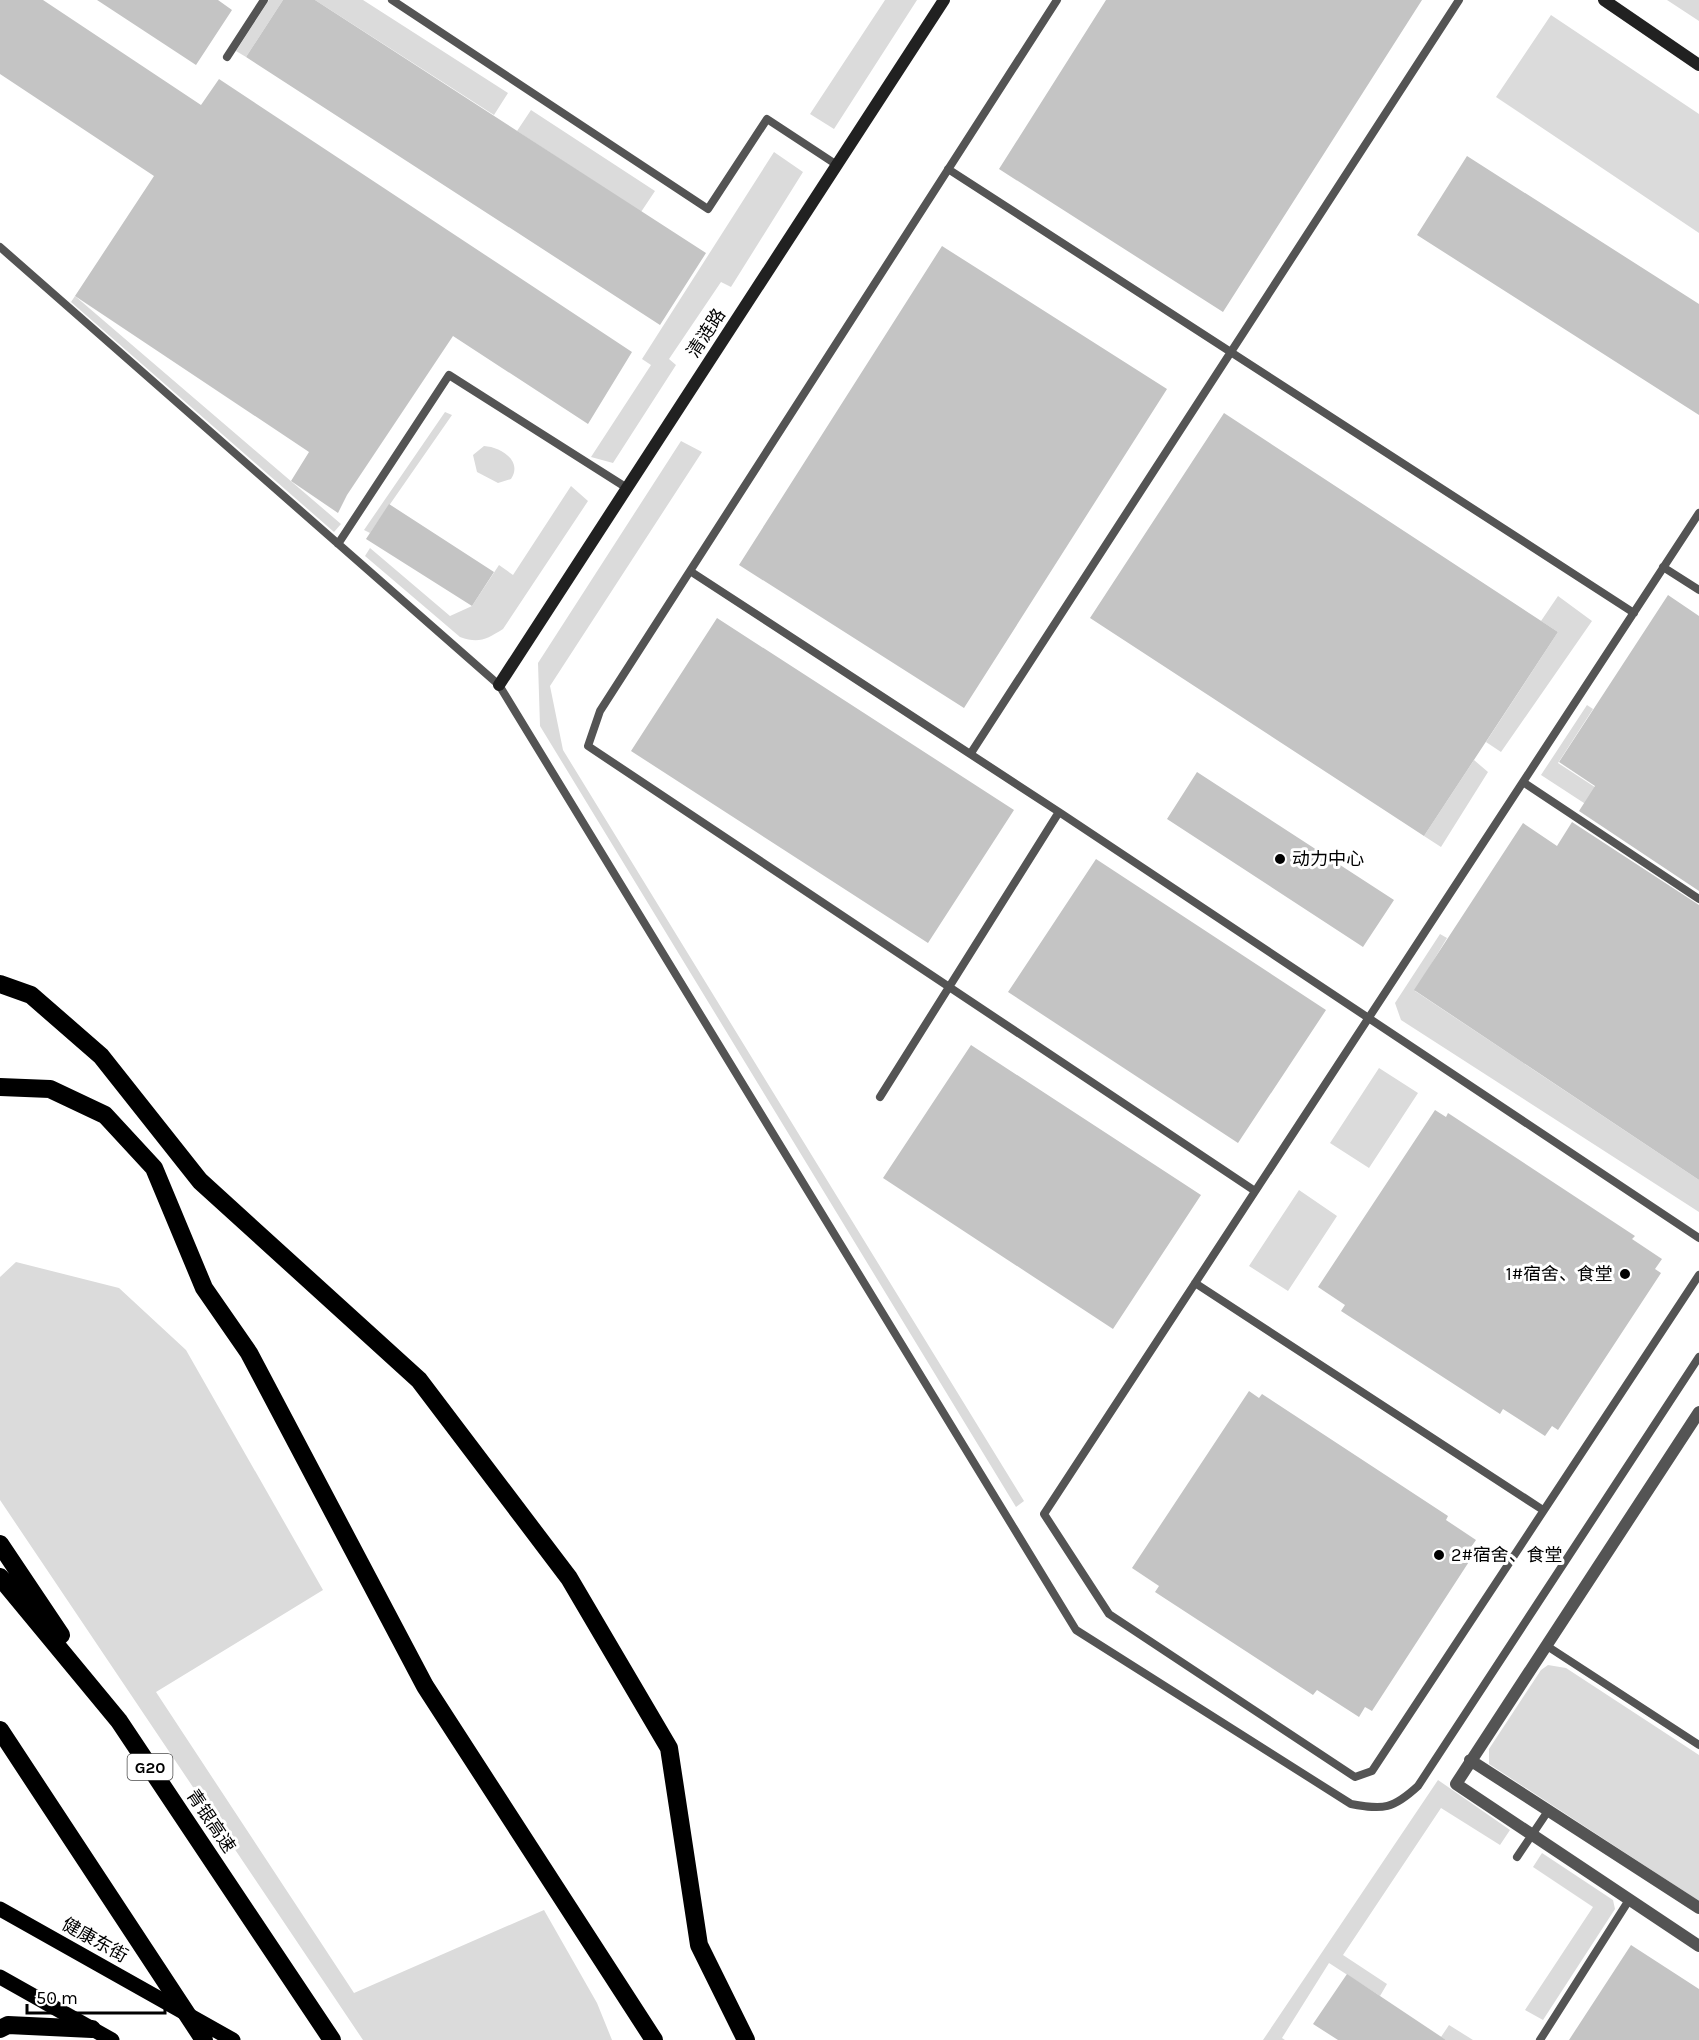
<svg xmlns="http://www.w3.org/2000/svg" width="1699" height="2040" viewBox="0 0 1699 2040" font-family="Karla,'Noto Sans SC',sans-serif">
<rect width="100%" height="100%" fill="#fff"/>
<!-- green -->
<path fill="#dbdbdb" d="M269,0H283L246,57L236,51Z
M315,0H363L508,93L494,115Z
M885,0H917L834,129L810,114Z
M1667,0H1699V21Z
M1551,15L1699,114V233L1496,97Z
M531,110L655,191L641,212L517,131Z
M774,152L803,172L731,287L721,282L669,359L676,365L613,463L591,457L651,365L642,359Z
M75,296L341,524L334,532L71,302Z
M445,412L452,415L370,533L364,530Z
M681,441L702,452L550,686L563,750L1024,1501L1016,1507L540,726L538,663Z
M484,446C501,447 523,461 511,479L498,483L477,472L473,455Z
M571,486L588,501L503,629C487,639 479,644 460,637L365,556L370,548L450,616L472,606L499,565L513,575Z
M1558,596L1592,621L1501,752L1486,742L1558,632L1541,621Z
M1587,705L1593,709L1558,763L1699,855V878L1541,775Z
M1474,760L1488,772L1441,847L1424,836Z
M1440,934L1447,938L1415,991L1699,1180V1212L1401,1020L1395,1003Z
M1379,1068L1418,1093L1369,1168L1330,1143Z
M1299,1190L1337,1216L1288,1291L1249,1266Z
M16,1262L119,1288L186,1350L323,1590L156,1692L354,1993L544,1910L597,2003L612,2040H363L0,1500V1277Z
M1548,1665L1566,1668L1699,1755V1901L1489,1764V1749L1541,1670Z
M1438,1780L1510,1830L1500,1845L1441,1808L1343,1955L1387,1984L1380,1996L1329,1963L1282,2038L1285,2040H1263Z
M1542,1853L1613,1900L1615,1909L1543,2020L1525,2010L1593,1907L1533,1867Z
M1449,2025L1473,2040H1446L1441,2037Z"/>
<!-- building -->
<path fill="#c4c4c4" d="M0,0H43L201,105L219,79L632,352L588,424L453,336L347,495L338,513L291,481L309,452L75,296L154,176L0,74Z
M97,0H218L232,10L196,65Z
M283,0H315L706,253L660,325L246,57Z
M1106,0H1422L1223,312L999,169Z
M1467,156L1699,304V415L1417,235Z
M942,246L1167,389L964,708L739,565Z
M1224,413L1558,632L1424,836L1090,618Z
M389,504L494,572L472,606L366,539Z
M1668,595L1699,616V891L1579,811L1595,786L1559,762Z
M717,618L1014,810L928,943L631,751Z
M1197,772L1394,900L1363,947L1167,819Z
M1572,822L1699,905V1180L1414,990L1523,823L1557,846Z
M1096,859L1326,1010L1238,1143L1008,992Z
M971,1045L1201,1195L1113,1329L883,1178Z
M1435,1110L1446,1117L1448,1113L1635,1236L1632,1239L1662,1259L1655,1269L1661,1273L1558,1430L1552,1426L1545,1436L1503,1409L1500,1414L1341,1311L1345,1305L1318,1287Z
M1249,1391L1259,1398L1262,1394L1448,1516L1446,1520L1476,1540L1469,1550L1474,1554L1372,1711L1365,1707L1359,1717L1317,1690L1313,1695L1155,1592L1159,1586L1132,1568Z
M1631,1945L1699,1989V2040H1569Z
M1347,1974L1446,2040H1338L1313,2024Z"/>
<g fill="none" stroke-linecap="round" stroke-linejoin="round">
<!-- lane -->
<path stroke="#545454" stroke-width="8" d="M392,0L708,209L767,119L837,165
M1057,0L600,711L588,746L1255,1191
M227,57L264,0
M948,169L1634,613
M0,247L499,685L1076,1630L1351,1804C1384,1810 1393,1809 1418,1786L1699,1357
M1699,513L1044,1514L1109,1614L1355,1777L1372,1771L1699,1275
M338,544L449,375L627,488
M1663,567L1699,590
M690,571L1059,812L880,1097
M971,753L1459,0
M1523,782L1699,899
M1059,812L1699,1238
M1195,1283L1543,1510
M1547,1646L1699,1745
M1517,1857L1548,1811
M1540,2040L1629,1900"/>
<!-- street -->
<path stroke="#545454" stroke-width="12" d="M1699,1412L1456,1784L1699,1946
M1470,1760L1699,1908"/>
<!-- secondary -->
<path stroke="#212121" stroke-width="12" d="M1604,0L1699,65
M499,685L944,0"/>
<!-- primary -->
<path stroke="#000" stroke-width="15" d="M0,1909L233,2040
M0,1977L112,2040"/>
<!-- highway -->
<path stroke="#000" stroke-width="18" d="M0,984L31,995L101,1056L200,1181L419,1380L569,1578L669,1748L699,1945L746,2040
M0,1087L50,1089L105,1115L154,1168L204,1288L249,1353L425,1686L654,2040
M0,1544L61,1635
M0,1577L119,1721L332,2040
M0,1730L204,2040
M0,2029L8,2025L92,2029"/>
</g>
<!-- markers -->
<g fill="#000" stroke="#fff" stroke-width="2">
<circle cx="1280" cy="859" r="6"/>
<circle cx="1625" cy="1274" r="6"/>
<circle cx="1439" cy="1555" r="6"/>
</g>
<g text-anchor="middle" stroke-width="6" stroke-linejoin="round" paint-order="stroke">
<!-- shield labels -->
<rect fill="#fff" stroke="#4c4c4c" stroke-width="1.5" x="127.5" y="1754" width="45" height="26" rx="4.5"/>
<g font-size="16" font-weight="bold" fill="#000">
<text x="150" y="1773">G20</text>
</g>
<!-- street labels -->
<g font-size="18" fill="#000" stroke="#fff">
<text transform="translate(706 333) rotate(-57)" y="6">清涟路</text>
<text transform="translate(211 1821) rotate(56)" y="6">青银高速</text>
<text transform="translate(95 1940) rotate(29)" y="6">健康东街</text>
</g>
<!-- poi labels -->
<g font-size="18" fill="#000" stroke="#fff" text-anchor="start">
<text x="1292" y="865">动力中心</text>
<text x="1613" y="1280" text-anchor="end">1#宿舍、食堂</text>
<text x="1451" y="1561">2#宿舍、食堂</text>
</g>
</g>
<!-- scale -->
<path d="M27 2004v9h138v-9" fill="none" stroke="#000000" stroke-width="3"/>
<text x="36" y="2004" font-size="18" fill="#000000" stroke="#ffffff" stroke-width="4.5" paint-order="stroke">50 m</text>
</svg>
